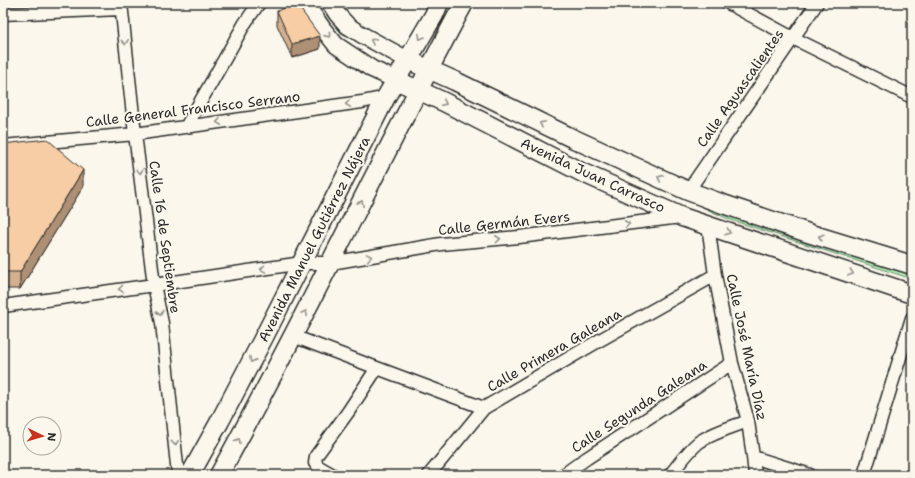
<svg xmlns="http://www.w3.org/2000/svg" width="915" height="478" viewBox="0 0 915 478" font-family="'Shantell Sans',sans-serif">
<defs>
<pattern id="park-dots" width="8" height="8" patternUnits="userSpaceOnUse"><rect width="8" height="8" fill="#b0efb6"/><path d="M2 2h.1M6 6h.1" fill="none" stroke="#98cd9d" stroke-width="1.8" stroke-linecap="round"/></pattern>
</defs>
<rect width="100%" height="100%" fill="#fbf7ec"/>
<filter id="ink" filterUnits="userSpaceOnUse"><feTurbulence type="fractalNoise" baseFrequency=".025" numOctaves="2"/><feDisplacementMap in="SourceGraphic" scale="8" xChannelSelector="R" yChannelSelector="G"/><feConvolveMatrix kernelMatrix="1 2 1 2 8 2 1 2 1" color-interpolation-filters="sRGB"/></filter>
<g filter="url(#ink)">
<!-- park -->
<path fill="url(#park-dots)" stroke="#6e8d70" d="M319,3H326L390,57L387,58L341,33L328,17Z
M448,3H453L438,30L435,27Z
M563,135L912,268V279L728,219L560,141Z"/>
<g fill="none" stroke-linecap="round" stroke-linejoin="round">
<!-- street casing -->
<g stroke="#2b2b2b" stroke-width="15">
<path id="street" d="M121,3L135,134L154,285L162,323L178,475
M728,3L793,38L912,97
M3,14L121,9
M186,127L245,23L259,3
M3,146L135,134L362,102L386,97
M688,191L817,3
M708,225L715,275L732,363L748,421L753,457L755,475
M3,306L154,285L302,263H331L441,244L519,237L681,217
M293,336L377,368L484,408
M753,457L810,475
M333,475L319,467L315,463L316,456L348,412L377,368
M429,475L484,408L600,340L715,275
M563,475L587,458L732,363
M670,475C679,464 688,451 699,442C714,432 732,427 748,421
M864,475L912,318"/>
</g>
<!-- secondary casing -->
<g stroke="#2b2b2b" stroke-width="19">
<path id="secondary" d="M305,3L323,29L336,45L372,69L396,80
M330,3L337,14L348,26L364,36L408,60"/>
</g>
<!-- primary casing -->
<g stroke="#2b2b2b" stroke-width="21">
<path id="primary" d="M408,60L455,81L574,139L688,191L723,204L811,234L912,265
M396,80L444,102L581,172L682,217L912,294
M190,475L220,421L264,337L386,97L434,15L439,3
M219,475C305,320 380,159 464,3"/>
</g>
<!-- street -->
<use href="#street" stroke="#fbf7ec" stroke-width="12"/>
<!-- secondary -->
<use href="#secondary" stroke="#fbf7ec" stroke-width="16"/>
<!-- primary -->
<use href="#primary" stroke="#fbf7ec" stroke-width="18"/>
</g>
<!-- wall -->
<path fill="#d4b08f" stroke="#2b2b2b" d="M277,11L320,49L292,58L277,25Z
M3,144L83,187L20,289H3Z"/>
<!-- shaded-wall -->
<path fill="#ad9074" stroke="#2b2b2b" d="M320,36V49L292,58V44Z
M83,170V187L20,289V272Z"/>
<!-- building -->
<path fill="#f7cda6" stroke="#2b2b2b" d="M296,3L320,36L292,44L277,11Z
M47,139L83,170L20,272H3V144Z"/>
<!-- one-way arrows -->
<defs><path id="oneway-chevron" d="M-2-3.5L2.5 0L-2 3.5" fill="none" stroke-width="1.6" stroke-linecap="round" stroke-linejoin="round"/></defs>
<g stroke="#93918c">
<use href="#oneway-chevron" transform="translate(328 35) rotate(51)"/>
<use href="#oneway-chevron" transform="translate(421 37) rotate(120)"/>
<use href="#oneway-chevron" transform="translate(373 41) rotate(-152)"/>
<use href="#oneway-chevron" transform="translate(125 42) rotate(84)"/>
<use href="#oneway-chevron" transform="translate(444 103) rotate(26)"/>
<use href="#oneway-chevron" transform="translate(348 104) rotate(172)"/>
<use href="#oneway-chevron" transform="translate(219 122) rotate(172)"/>
<use href="#oneway-chevron" transform="translate(542 124) rotate(-154)"/>
<use href="#oneway-chevron" transform="translate(140 171) rotate(83)"/>
<use href="#oneway-chevron" transform="translate(660 178) rotate(-156)"/>
<use href="#oneway-chevron" transform="translate(361 203) rotate(-63)"/>
<use href="#oneway-chevron" transform="translate(627 224) rotate(-7)"/>
<use href="#oneway-chevron" transform="translate(728 232) rotate(19)"/>
<use href="#oneway-chevron" transform="translate(821 237) rotate(-163)"/>
<use href="#oneway-chevron" transform="translate(498 239) rotate(-6)"/>
<use href="#oneway-chevron" transform="translate(369 257) rotate(-10)"/>
<use href="#oneway-chevron" transform="translate(263 269) rotate(171)"/>
<use href="#oneway-chevron" transform="translate(851 273) rotate(19)"/>
<use href="#oneway-chevron" transform="translate(121 289) rotate(172)"/>
<use href="#oneway-chevron" transform="translate(160 313) rotate(78)"/>
<use href="#oneway-chevron" transform="translate(305 313) rotate(-63)"/>
<use href="#oneway-chevron" transform="translate(252 360) rotate(117)"/>
<use href="#oneway-chevron" transform="translate(238 441) rotate(-61)"/>
<use href="#oneway-chevron" transform="translate(175 443) rotate(84)"/>
</g>
</g>
<g text-anchor="middle" stroke-width="4" stroke-linejoin="round" paint-order="stroke">
<!-- street labels -->
<g font-size="14" fill="#2b2b2b" stroke="#fbf7ec">
<text transform="translate(740 88) rotate(-55)" y="5">Calle Aguascalientes</text>
<text transform="translate(193 109) rotate(-7)" y="5">Calle General Francisco Serrano</text>
<text transform="translate(593 175) rotate(25)" y="5">Avenida Juan Carrasco</text>
<text transform="translate(504 223) rotate(-6)" y="5">Calle Germán Evers</text>
<text transform="translate(165 237) rotate(82)" y="5">Calle 16 de Septiembre</text>
<text transform="translate(314 239) rotate(-63)" y="5">Avenida Manuel Gutiérrez Nájera</text>
<text transform="translate(747 347) rotate(78)" y="5">Calle José María Díaz</text>
<text transform="translate(554 350) rotate(-30)" y="5">Calle Primera Galeana</text>
<text transform="translate(639 406) rotate(-33)" y="5">Calle Segunda Galeana</text>
</g>
</g>
<!-- margin -->
<rect width="915" height="478" fill="none" stroke="#fbf7ec" stroke-width="16"/>
<rect x="8" y="8" width="899" height="462" fill="none" stroke="#2b2b2b" stroke-width="1.5" filter="url(#ink)"/>
<!-- north arrow -->
<g transform="translate(42 436) rotate(95)"><circle r="19" fill="#fbf7ec" stroke="#a8a59f"/>
<path d="M0-3L7 15L0 10L-7 15Z" fill="#c8321e"/>
<text y="-6" font-size="11" font-weight="bold" text-anchor="middle" fill="#2b2b2b">N</text>
</g>
</svg>
